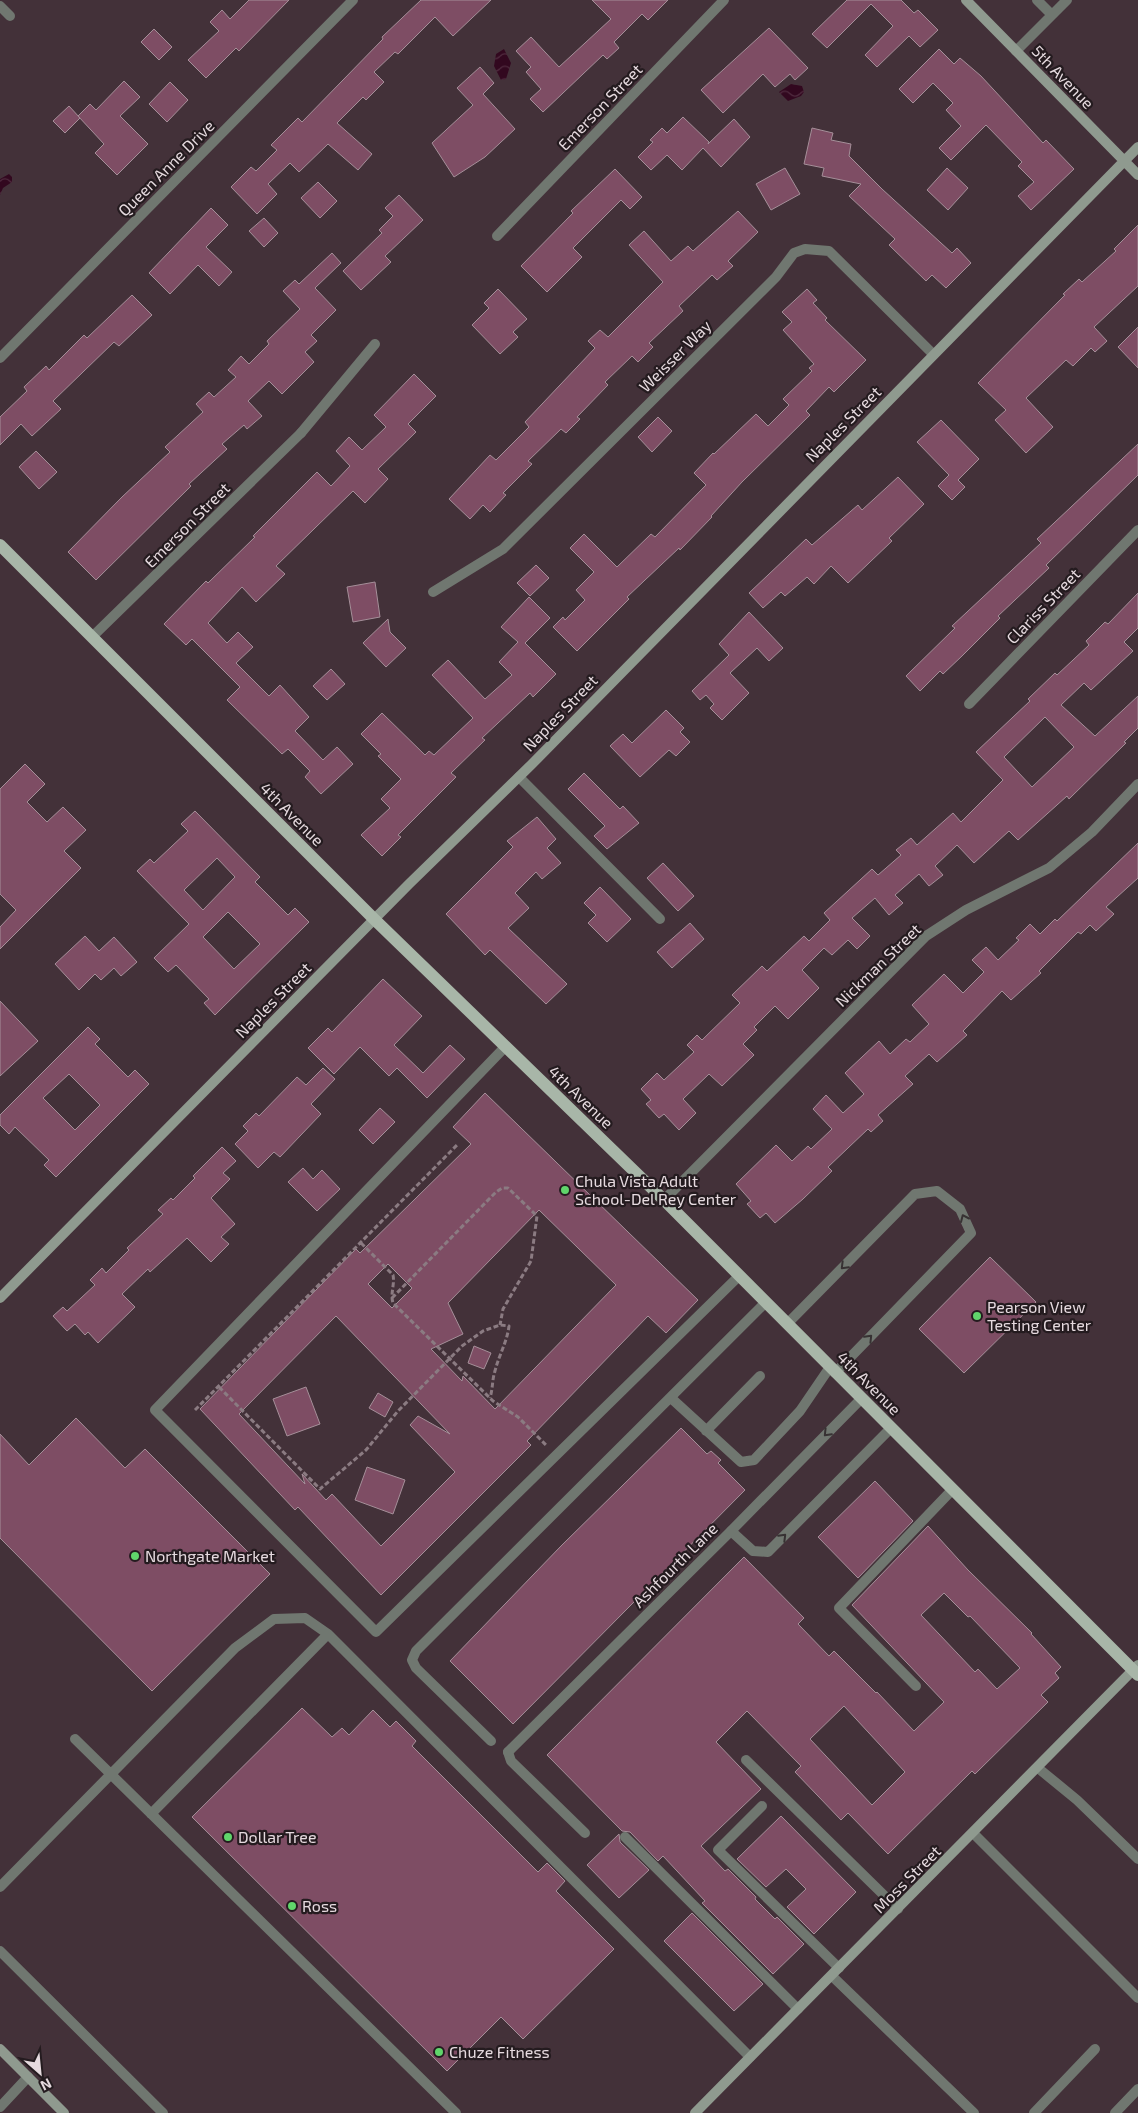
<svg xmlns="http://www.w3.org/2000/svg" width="1138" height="2113" viewBox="0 0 1138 2113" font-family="'Exo 2',sans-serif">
<defs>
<pattern id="water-waves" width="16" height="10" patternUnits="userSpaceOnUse" patternTransform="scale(1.25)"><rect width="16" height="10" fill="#32081f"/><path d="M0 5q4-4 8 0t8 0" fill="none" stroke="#502b3f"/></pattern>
</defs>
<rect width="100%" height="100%" fill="#433139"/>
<!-- water -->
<path fill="url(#water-waves)" d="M504,49L511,63L506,79L501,80L494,66L496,54Z
M791,84L802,86L804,92L801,96L788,101L779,92Z
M9,174L12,177V182L3,188L0,195V179Z"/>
<!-- building -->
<path fill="#7e4d64" stroke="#a58f99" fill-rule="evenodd" d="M249,0H289L239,51L236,48L206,78L188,60L219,31L210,22L222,10L230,19Z
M421,0H491L453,36L435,17L398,54L395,52L374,72L384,82L366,100L363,97L337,123L372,154L358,170L328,144L299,172L290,163L268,184L277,194L257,214L231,187L251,167L256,171L277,150L271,145L298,118L302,122L383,39L382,37Z
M592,0H668L648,20L642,14L614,42L619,48L607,59L603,55L543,112L530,99L541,89L526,72L531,67L516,51L531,37L559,67L611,19Z
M847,0H901L914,13L918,10L938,30L920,47L909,36L877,67L865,55L893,26L871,4L827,48L812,34Z
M769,28L808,68L795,80L790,74L775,87L763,74L723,113L701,90Z
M154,29L172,47L159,60L141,42Z
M939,49L954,64L960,58L981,76L1043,143L1046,140L1074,169L1031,210L1018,196L1034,182L1018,166L1022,162L986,125L951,160L939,148L961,126L946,110L953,103L933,83L913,103L899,89Z
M480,67L494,83L483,94L515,129L485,157L454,177L432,143L473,105L457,88Z
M124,81L140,97L120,116L148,144L117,175L95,153L104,144L78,116L90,104L96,110Z
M170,82L188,100L167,122L149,104Z
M69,106L80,118L65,133L53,121Z
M683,117L709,142L708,144L734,119L750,137L721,167L703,148L682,170L667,155L651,170L638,157L653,142L650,140L662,128L667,133Z
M812,128L833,133L831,140L851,144L849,156L882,189L952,253L957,248L971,263L946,288L932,275L926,281L889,245L895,239L849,196L861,184L822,176L824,168L804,164Z
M785,168L800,194L771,210L756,184Z
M947,168L968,188L948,210L927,190Z
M615,169L642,197L630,209L621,200L573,248L582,257L547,292L521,266L573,213L571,211Z
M318,182L337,201L320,218L301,198Z
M399,195L423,220L385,256L391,262L361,290L343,271L382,233L379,230L393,216L385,208Z
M211,208L228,225L206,247L232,272L219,286L198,265L170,294L149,273Z
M738,211L758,232L728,261L733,266L717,280L712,275L679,306L683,311L649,343L653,347L638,362L632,356L605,382L608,385L577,417L580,419L566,433L561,429L528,461L532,464L503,493L506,495L490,512L483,505L470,519L449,499L490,455L496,460L529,427L525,422L595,348L588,341L600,330L608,337L663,282L629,245L644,231L671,261L688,246L693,251Z
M264,218L278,233L264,247L249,231Z
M1138,225V286L1094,327L1107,341L1095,352L1091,348L1073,366L1066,360L1026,398L1053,427L1026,453L995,420L1006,410L978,383L1065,295L1063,294L1079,279L1082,282L1116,251L1114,249Z
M332,253L341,263L315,288L336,310L311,335L317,341L305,352L314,362L282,394L269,381L248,401L262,416L247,429L244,425L222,444L227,449L189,484L191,486L96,580L68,552L122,497L170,452L165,447L203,412L196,404L209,392L214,397L236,377L228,370L241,356L249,364L269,344L267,341L300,309L283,291L295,280L299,284Z
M498,289L527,319L513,332L518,337L500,354L472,325L489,308L484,303Z
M807,289L817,300L813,303L827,318L825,320L866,360L834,392L829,387L806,411L810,415L742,482L711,516L712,517L680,550L679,548L627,597L629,599L577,651L553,627L563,617L565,620L585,600L576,590L594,572L570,548L584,534L617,567L651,534L655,537L706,485L694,473L713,453L714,454L756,414L768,426L789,405L783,399L812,371L809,368L814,364L783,330L792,322L782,312Z
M132,295L152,315L119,346L114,342L53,401L61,409L32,436L21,424L0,445V417L27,391L24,387L46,366L49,370L84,335L87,338Z
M1138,327V368L1118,347Z
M414,374L436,396L408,424L416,432L378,469L388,479L365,503L353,491L276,566L285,574L256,602L242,587L208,623L227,643L238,632L253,647L236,663L269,696L280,685L309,717L295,731L323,760L337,747L353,764L321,794L305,777L310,771L288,749L282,754L227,700L240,687L192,639L186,645L164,624L206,581L208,583L255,537L253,536L317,472L331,486L350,466L336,451L349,437L362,450L386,427L374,415Z
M658,417L672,431L652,452L638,437Z
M941,420L979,459L958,480L965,487L952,500L938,486L949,475L917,442Z
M1138,444V475L1046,565L1049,568L998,616L1000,618L962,656L943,674L940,671L920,691L906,676L955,628L952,626L1041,543L1037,539Z
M36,451L57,472L39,489L19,467Z
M898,477L924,504L889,538L892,541L848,583L831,566L814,584L807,577L785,596L781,592L763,608L749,593L806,539L812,545L858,505L862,510Z
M536,565L549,578L530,596L517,583Z
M375,582L380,617L353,622L347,587Z
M1138,593V628L1124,642L1133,651L1091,690L1084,683L1061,705L1095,736L1138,696V728L1124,742L1126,743L1069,799L1067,796L1018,840L1009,831L974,863L957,845L935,866L943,875L929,886L919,874L895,895L903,903L889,915L875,898L852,918L870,936L857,949L848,940L832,955L824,948L802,970L819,988L788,1019L775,1006L754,1027L757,1030L743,1044L754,1055L722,1086L709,1074L683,1099L696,1113L679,1130L664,1114L659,1118L646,1104L651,1100L641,1089L657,1073L664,1080L694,1052L687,1045L697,1035L702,1040L740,1003L732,995L762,966L767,971L804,936L809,941L830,920L824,913L872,869L878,875L901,855L896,850L911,838L917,845L953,813L961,822L1003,780L976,752L1030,701L1028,699L1055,673L1057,675L1089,645L1086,641L1105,622L1108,624ZM1045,717L1074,747L1032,787L1004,757Z
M529,597L550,618L525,643L556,674L533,697L530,693L482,738L485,740L451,773L456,777L398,835L401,837L382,856L361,835L390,808L381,799L401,779L378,756L381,754L361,734L382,713L425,755L429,751L434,755L473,718L432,675L448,660L485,699L512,675L499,662L518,642L501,627Z
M749,612L783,648L769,661L757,648L730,673L749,693L722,720L710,708L714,704L706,695L700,700L692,691L729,655L719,644Z
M388,619L390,632L406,648L386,667L363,643Z
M331,669L345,684L327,700L313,686Z
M666,710L684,728L680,732L690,742L676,756L669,750L640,777L610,746L623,734L632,743Z
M25,764L45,784L27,802L47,822L63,807L86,830L64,851L81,868L0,949V927L16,910L0,894V789Z
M584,773L620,809L623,806L639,823L607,849L594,836L605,826L568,789Z
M195,811L260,877L255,882L288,915L295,908L309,922L215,1015L204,1003L209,999L176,965L168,972L154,958L189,924L137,871L150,859L154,863L188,831L181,824ZM217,858L235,877L203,910L184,890ZM228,912L260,944L234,969L203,937Z
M537,817L556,839L547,848L561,863L542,879L536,872L515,893L529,908L508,928L567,984L546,1004L490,950L485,955L446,914L513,847L507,841Z
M1138,843V878L1106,907L1114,914L1096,931L1090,925L1081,934L1078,932L1039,971L1041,973L1011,1000L1002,991L963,1031L967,1035L937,1062L929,1054L905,1076L913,1084L878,1115L883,1121L871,1132L868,1129L828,1167L832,1171L803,1199L775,1223L766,1213L760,1218L747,1204L751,1201L736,1184L776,1145L792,1161L808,1146L811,1149L832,1129L813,1109L826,1095L843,1113L864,1094L845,1073L879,1041L890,1054L906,1039L910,1042L929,1024L912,1005L944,974L963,993L984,972L972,960L986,947L998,960L1019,940L1016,938L1030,924L1040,934L1055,919L1057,921Z
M663,863L694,896L678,911L647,878Z
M600,887L631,919L607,942L588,923L596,915L584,903Z
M690,923L704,939L672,968L657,952Z
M85,936L99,951L114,937L137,962L121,976L114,968L101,980L95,974L79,990L55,964Z
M383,979L422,1016L394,1045L423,1073L450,1045L465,1059L427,1098L397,1068L389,1076L360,1047L334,1074L308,1048L328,1028L332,1032Z
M0,1001L38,1041L0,1076Z
M88,1027L100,1039L95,1044L128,1077L135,1070L149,1084L56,1177L44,1165L49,1160L15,1127L9,1134L0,1125V1115ZM69,1074L100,1105L75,1130L43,1098Z
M323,1068L335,1079L311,1104L321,1114L280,1157L274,1152L258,1168L235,1144L248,1131L243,1126L256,1113L259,1116L297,1077L306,1085Z
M485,1093L698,1300L666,1333L648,1316L527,1441L531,1445L381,1595L298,1507L295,1510L200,1409L356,1249L360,1253L471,1144L453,1127ZM539,1210L616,1285L495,1409L463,1376L462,1381L431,1349L463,1334L448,1303ZM388,1264L412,1288L392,1308L368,1284ZM336,1316L450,1434L418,1416L410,1425L455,1472L381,1546L332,1494L326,1500L302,1474L305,1484L239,1414Z
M380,1108L395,1122L373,1144L359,1130Z
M222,1147L236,1161L223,1173L230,1179L211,1198L235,1224L221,1237L229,1244L211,1262L187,1238L150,1272L148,1269L122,1294L135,1307L98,1343L88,1332L85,1335L75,1324L67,1331L53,1316L63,1307L67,1311L95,1285L90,1280L102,1268L106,1273L129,1250L127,1248L163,1214L158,1210L171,1198L173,1200L195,1178L193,1176Z
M303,1168L313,1179L322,1170L340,1189L317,1211L288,1182Z
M990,1257L1036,1302L964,1373L919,1329Z
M474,1346L491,1353L484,1369L468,1363Z
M306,1387L320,1424L287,1436L273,1399Z
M378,1393L393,1402L385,1417L369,1408Z
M76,1418L125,1468L145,1449L270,1574L152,1691L0,1538V1434L29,1465Z
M681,1428L707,1454L711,1451L721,1460L718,1463L745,1490L513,1724L450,1661L562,1545Z
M367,1467L405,1480L393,1514L355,1500Z
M875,1481L913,1521L858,1578L818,1537Z
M928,1526L968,1570L1032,1633L1031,1634L1061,1667L1055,1673L1059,1678L1041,1695L1048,1702L975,1774L972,1771L888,1854L848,1813L841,1820L795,1772L801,1766L747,1711L716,1742L761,1789L701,1846L725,1871L728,1869L756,1897L755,1899L775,1919L777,1917L804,1944L773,1974L702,1903L705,1901L663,1856L658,1861L630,1832L622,1831L547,1755L744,1557L804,1618L798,1624L829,1656L834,1651L876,1693L877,1692L914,1731L944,1702L852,1605ZM944,1593L968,1617L970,1616L1020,1668L997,1689L978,1669L975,1672L921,1615ZM844,1706L905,1772L872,1805L810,1739Z
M302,1708L332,1737L342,1728L349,1735L373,1710L390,1727L396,1721L416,1741L412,1746L538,1872L547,1863L565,1881L556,1891L614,1949L523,2039L501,2017L447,2071L192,1817Z
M781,1816L856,1892L814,1934L787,1907L806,1889L786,1869L766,1887L737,1859Z
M619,1834L620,1842L649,1870L619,1898L587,1865Z
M692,1913L763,1984L734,2011L664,1941Z"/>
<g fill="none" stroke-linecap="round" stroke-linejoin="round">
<!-- path -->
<path stroke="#8b7b82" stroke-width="3" stroke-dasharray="5 2.5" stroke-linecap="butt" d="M361,1243L393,1275C395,1284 390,1294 393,1303L493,1401L518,1417L547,1446
M392,1298L496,1192L502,1188H508L537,1216L531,1261L503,1309L500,1325
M219,1387L320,1489L366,1450L398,1411L462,1346L483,1331L500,1325L509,1326C507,1342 499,1355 495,1371C492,1380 493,1388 490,1398
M195,1410L457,1145"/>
<!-- lane -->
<path stroke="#707770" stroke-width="10" d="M1037,0L1052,15L1067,0
M0,6L10,16
M1016,51L1052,15
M301,433L375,344
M519,777L660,919
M505,1047L155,1410L376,1632L739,1276
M787,1324L915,1194L937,1191L960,1209L971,1233L835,1373
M671,1398L741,1462L754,1460L800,1411L830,1367
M706,1431L760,1376
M731,1531L753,1551L768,1552L891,1428
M916,1686L839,1608L953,1489
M75,1739L456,2113
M491,1741L416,1668L412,1660L416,1651L766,1302
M508,1752L511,1761L585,1833
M746,1760L898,1909
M1038,1768L1077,1800L1138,1859
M762,1806L718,1850L839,1968
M151,1814L328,1634L750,2057
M974,1834L1138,1998
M625,1837L798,2009
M0,1887L235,1648L274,1619L305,1618L328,1634
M0,1951L163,2113
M832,1976L974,2113
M0,2107L28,2077
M1034,2113L1095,2049
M1115,2113L1138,2089"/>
<!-- street -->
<path stroke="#707770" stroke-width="10" d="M497,236L724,0
M0,358L353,0
M433,592L503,549L776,277L794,253L805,249L829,251L933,354
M92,637L301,433
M969,704L1138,530
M664,1200L926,936L966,910L1049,868L1092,832L1138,784
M508,1752L731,1531L862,1398"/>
<!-- secondary -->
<path stroke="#8f9a8f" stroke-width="10" d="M966,0L1138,175
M0,1298L409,884L531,765L1138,147
M0,2049L64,2113
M695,2113L1138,1665"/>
<!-- primary -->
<path stroke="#a8b6a8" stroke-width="12" d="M0,545L374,919L664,1200L1138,1675"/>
</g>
<!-- one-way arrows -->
<defs><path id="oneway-chevron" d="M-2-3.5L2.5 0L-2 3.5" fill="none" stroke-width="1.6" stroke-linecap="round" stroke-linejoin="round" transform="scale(1.25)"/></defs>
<g stroke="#373233">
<use href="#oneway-chevron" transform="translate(964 1218) rotate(-114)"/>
<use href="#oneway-chevron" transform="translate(844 1266) rotate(135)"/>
<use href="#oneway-chevron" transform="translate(869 1338) rotate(-46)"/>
<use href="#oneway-chevron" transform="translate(827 1433) rotate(134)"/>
<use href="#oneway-chevron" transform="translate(783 1537) rotate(-45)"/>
</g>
<!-- markers -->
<g fill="#60d56b" stroke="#241b1f" stroke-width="2">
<circle cx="565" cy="1190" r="5"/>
<circle cx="977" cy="1316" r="5"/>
<circle cx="135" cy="1556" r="5"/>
<circle cx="228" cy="1837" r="5"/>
<circle cx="292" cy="1906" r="5"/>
<circle cx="439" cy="2052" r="5"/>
</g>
<g text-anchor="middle" stroke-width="4.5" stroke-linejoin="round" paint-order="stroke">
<!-- street labels -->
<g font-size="16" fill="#e6dadf" stroke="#241b1f">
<text transform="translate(1063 77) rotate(46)" y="6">5th Avenue</text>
<text transform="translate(600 107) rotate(-46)" y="6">Emerson Street</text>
<text transform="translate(166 168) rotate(-45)" y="6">Queen Anne Drive</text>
<text transform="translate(675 356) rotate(-45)" y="6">Weisser Way</text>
<text transform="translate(843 424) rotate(-45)" y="6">Naples Street</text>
<text transform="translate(187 525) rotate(-45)" y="6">Emerson Street</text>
<text transform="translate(1043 606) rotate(-46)" y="6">Clariss Street</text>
<text transform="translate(560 713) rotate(-46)" y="6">Naples Street</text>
<text transform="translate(292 814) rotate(45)" y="6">4th Avenue</text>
<text transform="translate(878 965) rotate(-44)" y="6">Nickman Street</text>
<text transform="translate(273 1000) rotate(-45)" y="6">Naples Street</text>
<text transform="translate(581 1097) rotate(44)" y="6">4th Avenue</text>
<text transform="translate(869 1383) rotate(45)" y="6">4th Avenue</text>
<text transform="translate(675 1565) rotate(-45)" y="6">Ashfourth Lane</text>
<text transform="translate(907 1879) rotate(-45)" y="6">Moss Street</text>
</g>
<!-- poi labels -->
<g font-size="16" fill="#e6dadf" stroke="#241b1f" text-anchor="start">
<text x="575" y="1187">Chula Vista Adult<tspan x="575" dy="18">School-Del Rey Center</tspan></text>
<text x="987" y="1313">Pearson View<tspan x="987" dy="18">Testing Center</tspan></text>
<text x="145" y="1562">Northgate Market</text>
<text x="238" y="1843">Dollar Tree</text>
<text x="302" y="1912">Ross</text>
<text x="449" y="2058">Chuze Fitness</text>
</g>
</g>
<!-- north arrow -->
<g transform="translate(40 2073) rotate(153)" stroke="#241b1f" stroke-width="4" paint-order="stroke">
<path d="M0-4L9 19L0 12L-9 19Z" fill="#e6dadf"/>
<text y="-8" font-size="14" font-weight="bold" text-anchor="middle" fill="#e6dadf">N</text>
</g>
</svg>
